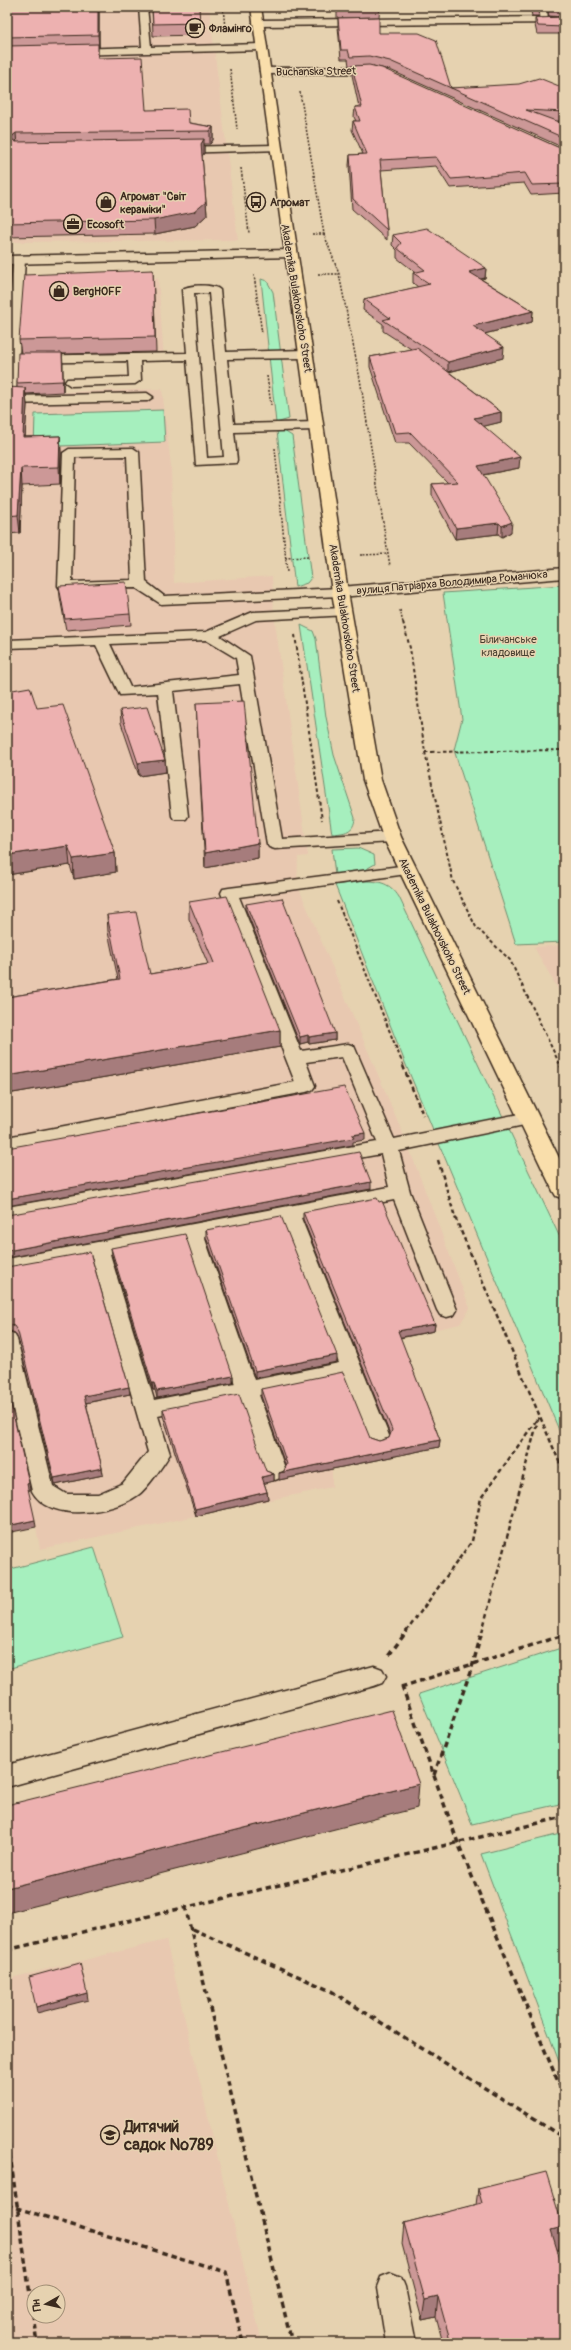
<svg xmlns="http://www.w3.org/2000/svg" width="571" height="2350" viewBox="0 0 571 2350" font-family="Pangolin,sans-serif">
<rect width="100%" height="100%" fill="#e6d2b0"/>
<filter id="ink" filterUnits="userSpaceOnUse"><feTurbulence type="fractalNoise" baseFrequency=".025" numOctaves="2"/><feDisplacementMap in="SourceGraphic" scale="8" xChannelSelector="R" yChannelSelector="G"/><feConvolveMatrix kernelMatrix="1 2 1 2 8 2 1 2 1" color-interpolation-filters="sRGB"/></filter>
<g filter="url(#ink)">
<!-- built -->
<path fill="#e8c8b0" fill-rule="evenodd" d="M7,7H209L238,240L7,242Z
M7,274H25V282L158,278L164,360L63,363V392L162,389L171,467L174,583L272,576L274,615L308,856L298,857L297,884L407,1143L470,1308L460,1324L397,1338L439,1447L332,1469V1487L40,1549L36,1527L7,1533Z
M564,945V1000L534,947Z
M166,1940L262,2343H7V1979ZM34,2292H58V2316H34Z"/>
<!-- green -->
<path fill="#a6efbe" stroke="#708c6e" d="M261,279L267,281L273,292L289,419L276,423Z
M163,410L165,442L34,447L35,414Z
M277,431H284L292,436L311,578L307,583L295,587Z
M564,585V942L516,944L454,750L462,719L443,593Z
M301,625L313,631L316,639L326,717L334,755L355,818C354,832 345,833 332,834Z
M358,848L374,855L375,864L361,872L335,875L332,849Z
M364,881C380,881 390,883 399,897L564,1246V1442L406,1065L335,885Z
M94,1547L123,1637L7,1669V1570Z
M564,1647V1803L472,1824L419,1694Z
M564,1833V2075L481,1854Z"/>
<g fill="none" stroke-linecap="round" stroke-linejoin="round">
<!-- lane casing -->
<g stroke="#3b2a1e" stroke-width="3">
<path id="lane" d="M139,7H147L151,47L262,44L267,47L262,50L72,55L67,52L72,49L142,47Z
M539,7H547L548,23L541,21Z
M276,145L280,146V150L179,153L174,150L179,147Z
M19,257L25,260L19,356L187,353L182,290C187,284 215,284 220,290L226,352L305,350L311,354L305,358L227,359L234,424L316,422L322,426L316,430L234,432L237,460L236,463L196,465L187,360L140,361L141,380L135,384L71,386L65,382L67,379L129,377L128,361L18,363L16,396L147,393L153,397L147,401L7,404V355L13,260ZM194,293H209L224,457L207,458Z
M133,448L139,452L146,582L164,596L340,588L347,592L340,596L161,604L136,588L60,589L58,586L63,453L69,449ZM127,456L132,580L72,582L75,457Z
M343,608L350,612L348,615L256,620L220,636L250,656L282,839L392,832L398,834L400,837L398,840L392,842L275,849L269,847L267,844L240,684L173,691L188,816L186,819H174L172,816L158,693L120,695L96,645L7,648V640L206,632L253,612ZM206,640L236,658L239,675L130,687L110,644Z
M408,865L414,867L416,870L414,873L239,897L301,1051L348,1044L354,1046L394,1139L529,1112L536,1114L538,1118L536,1122L529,1124L399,1151L410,1192L457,1310L454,1315L447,1317L440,1315L437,1310L394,1200L301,1218L390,1438L387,1444L379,1446L371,1444L344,1377L259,1395L286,1471L283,1477L275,1480L267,1477L240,1399L158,1416L170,1454C164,1464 147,1489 138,1495C113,1513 50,1524 32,1491L7,1383V1331L14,1334L17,1339L53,1486L66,1494H98L123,1483L148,1452L92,1257L7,1273V1259L389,1187L381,1154L7,1221V1207L377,1142L342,1057L306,1062L315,1086L312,1090L306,1092L7,1149V1137L295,1082L221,893L223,889L229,888ZM282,1221L339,1363L254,1380L204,1236ZM186,1239L235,1384L154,1400L110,1254Z
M374,1666L382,1669L386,1676L382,1683L374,1686L7,1787V1765Z
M391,2273L401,2277L405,2287L416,2343H386L377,2287L381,2277Z"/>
</g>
<!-- street casing -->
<g stroke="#3b2a1e" stroke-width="3">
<path id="street" d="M564,17V23L258,26L253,23L258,20Z
M369,67L385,70L386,72L381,75L369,73L265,74L260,71L265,68Z
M564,568V578L340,597L334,595L332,592L334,589L340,587Z"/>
</g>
<!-- secondary casing -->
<g stroke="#3b2a1e" stroke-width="3">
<path id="secondary" d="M290,250L296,254L294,257L7,264V256Z"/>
</g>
<!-- primary casing -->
<g stroke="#3b2a1e" stroke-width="3">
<path id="primary" d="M251,7H261L348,592L381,780L401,837L564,1168V1199L556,1196L553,1191L383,837L363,780L332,592Z"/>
</g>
<!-- path-far3 -->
<path stroke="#3b2a1e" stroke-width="1.5" stroke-dasharray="2 1.5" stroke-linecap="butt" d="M223,7L225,28
M230,69L237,129
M300,92L324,234L339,274L360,379L390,566
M241,168L249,233
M312,234H324
M318,274H339
M254,275L262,334
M267,376L271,405
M275,448L287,572
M360,555L388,554
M285,558L309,557
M400,610L403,623"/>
<!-- path-far2 -->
<path stroke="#3b2a1e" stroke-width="2" stroke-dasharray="3.5 2.5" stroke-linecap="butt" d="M403,622L410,648L425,752L453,881L476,927L510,960L561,1067
M295,635L322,820
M425,752L564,750
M337,901L404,1067"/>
<!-- path-far1 -->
<path stroke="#3b2a1e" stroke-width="2.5" stroke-dasharray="4.5 3" stroke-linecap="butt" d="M403,1066L423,1115
M561,1066L564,1072
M438,1160L455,1217L564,1473
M406,1632L472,1541L481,1498L538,1418
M482,1632L539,1416"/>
<!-- path -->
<path stroke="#3b2a1e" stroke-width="3.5" stroke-dasharray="5.5 4" stroke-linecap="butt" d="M389,1655L407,1631
M402,1686L458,1843L564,2096
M401,1687L564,1635
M434,1775L473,1664L482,1631
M185,1906L292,2343
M192,1929L331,1991L564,2138
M7,1950L564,1817
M7,2135L37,2343
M7,2205L226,2272L243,2343"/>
<!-- lane -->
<use href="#lane" fill="#e6d2b0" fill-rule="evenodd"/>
<!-- street -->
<use href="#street" fill="#e6d2b0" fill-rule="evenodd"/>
<!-- secondary -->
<use href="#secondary" fill="#e6d2b0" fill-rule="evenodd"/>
<!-- primary -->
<use href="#primary" fill="#f9deab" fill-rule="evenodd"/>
</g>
<!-- wall -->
<path fill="#cc9897" stroke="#3b2a1e" d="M7,7H99V47H98V58L146,110L189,123L213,127V140L210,144H204V153L202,156L206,202L207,215L195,226L155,234L7,237Z
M152,7L200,23L201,35L153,36Z
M337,7H380L379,17L337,18Z
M530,7H539V16H532Z
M547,7H564V17L549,16Z
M564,17V34H537L535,25V18Z
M338,18L379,33L451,88H564V121H555L564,124V148L390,70L373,66L564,150V193L531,195L524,183L450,188L436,166L381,170L387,230V240L352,209L349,165L350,155L363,154L352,130L353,121H356L354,117L355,107H359L352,75V66H349L348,59H341L338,27Z
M393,235L486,268L485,278L481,279L533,311L532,322L484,334L503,358L449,372L501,412V422L484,426L519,468L483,475L511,532L502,537L498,534L455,539L432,495V484L448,483L409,443H395L370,367V357L411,349L383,331V324L363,310L364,299L418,287L413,283V273L415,272L397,258V250L392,245Z
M153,270L156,352L62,354L63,392L26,394L27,405L25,437L60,436L61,453L60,484L22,486L20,533L7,534V387L17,388V383L21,353L19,340Z
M59,586L130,614L131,625L66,630L60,597Z
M7,691L37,708L115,853L116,872L74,879L70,865L7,875Z
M196,703L258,843V858L205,868Z
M120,710L165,760L166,772L139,776L121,723Z
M189,902L280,1030V1047L7,1094V997L118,979L108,932L107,915L150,974L208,964L189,919Z
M246,904L335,1033V1040L309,1044L308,1042L300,1044L246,910Z
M303,1212L435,1324L434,1331L400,1338L440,1440L439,1447L279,1480L286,1467L261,1396V1389L370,1438L379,1441L389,1438L390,1434L303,1219Z
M206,1230L337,1362L255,1378L206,1237Z
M111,1248L233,1376V1383L157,1398L155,1390H153L112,1255Z
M7,1267L130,1394L86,1403L102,1468L103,1475L55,1485L18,1339L15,1333L7,1330Z
M163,1409L266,1471L274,1474V1481L264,1483L267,1492L268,1499L196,1516L163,1416Z
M478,2189L563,2227L559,2249H557L564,2343H443L436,2317L422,2320L402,2244L404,2223L476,2205Z"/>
<!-- shaded-wall -->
<path fill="#a67c7b" stroke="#3b2a1e" d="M98,7H99V47L98,35Z
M213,127V140L210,144V131Z
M16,133L17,146L10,138Z
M204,139V153L201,158V144Z
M206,202L207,215L195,226L155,234L154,220Z
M486,268L485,278L468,282L469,272Z
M8,273L10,289L7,331V292Z
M533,311L532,322L472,337L473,326Z
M504,347L503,358L448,372V362Z
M62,353L63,364V392V381Z
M25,388L27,405L24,455L23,437Z
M501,412V422L473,429L474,418Z
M60,436L61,453L60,484L59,467Z
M520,457L519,468L477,476L478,466Z
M21,468L22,486L20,533L18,515Z
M512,522L511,532L502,537V526Z
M499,523L498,534L455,539L456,528Z
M165,760L166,772L139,776L138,763Z
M258,843V858L205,868V853Z
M68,846L70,865L7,875V855Z
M115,853L116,872L74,879L73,859Z
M280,1030V1047L7,1094V1076Z
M335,1033V1040L309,1044V1037Z
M308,1035V1042L300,1044V1037Z
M365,1133V1140L353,1142V1145L7,1206V1199Z
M371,1182V1189L7,1258V1251Z
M435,1324L434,1331L397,1338L398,1331Z
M337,1355V1362L255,1378V1371Z
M233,1376V1383L157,1398V1391Z
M152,1383H154L155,1390H153Z
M129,1387L130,1394L85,1403L84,1396Z
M440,1440L439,1447L279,1480V1473Z
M102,1468L103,1475L55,1485L54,1478Z
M274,1474V1481L262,1484V1477Z
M29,1483L30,1490L28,1491L27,1484Z
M267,1492L268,1499L196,1516L195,1509Z
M35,1520L36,1527L7,1533V1526Z
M419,1784L417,1808L7,1913V1888Z
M87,1993L88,2000L37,2013L36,2007Z
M563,2227L559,2249L547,2251L551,2230Z
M438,2297L436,2317L422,2320L425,2300Z"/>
<!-- building -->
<path fill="#edb1b0" stroke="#3b2a1e" d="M7,7H98V35L7,37Z
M152,7H199L200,23L153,24Z
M337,7H379V8L338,9Z
M532,7H539V9H533Z
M549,7H564V10L550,9Z
M379,17V33H419L436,40L451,88L519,84L539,78L564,88V112L526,110L564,124V138L390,61L369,56L350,57L348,50H341L338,18Z
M564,17V27L538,26L535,18Z
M98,44V58L142,57L146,110L188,109L189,123L213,127L210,131L16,133L10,138L16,142L204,139L201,144L206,202L194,212L154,220L7,223V46Z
M369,65L382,68L564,150V184L532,185L525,173L451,179L436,157L380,160L387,230L353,199L350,155L367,154L353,121H360L355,107H362L352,66Z
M427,228L486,268L469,272L533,311L473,326L504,347L448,362L383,320L390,318L364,299L430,284L413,273L425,270L397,248L401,243L393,235Z
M153,270L155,337L19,340L24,275Z
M7,273H8L7,292Z
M417,348L501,412L474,418L520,457L478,466L512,522L502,526L499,523L456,528L432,484L458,482L410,432L395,433L370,357Z
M18,353H62L63,381L17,383Z
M7,387L25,388L23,437L60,436L59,467L21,468L18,515L7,516Z
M126,582L130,614L65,619L59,586Z
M30,687L37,708L63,705L115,853L73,859L68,846L7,855V691Z
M244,701L258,843L205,853L196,703Z
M147,707L165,760L138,763L120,710Z
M227,896L280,1030L7,1076V997L120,979L107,915L136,912L150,974L214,963L189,902Z
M282,898L335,1033L309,1037L308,1035L300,1037L246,904Z
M344,1087L365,1133L352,1135L354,1138L7,1199V1148Z
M359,1152L371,1182L7,1251V1215Z
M377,1198L379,1202L382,1201L435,1324L398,1331L440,1440L279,1473L284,1471L287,1464L261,1389L343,1372L370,1438L379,1441L389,1438L392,1430L303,1212Z
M281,1216L337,1355L255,1371L206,1230Z
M185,1234L233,1376L157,1391L154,1383H152L111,1248Z
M90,1252L129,1387L84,1396L102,1468L54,1478L18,1332L14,1326L7,1324V1267Z
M7,1387L29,1483L27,1484L35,1520L7,1526Z
M239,1394L266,1471L274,1474L262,1477L267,1492L195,1509L163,1409Z
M392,1710L419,1784L7,1888V1805Z
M80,1963L87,1993L36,2007L29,1977Z
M546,2172L563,2227L551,2230L564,2272V2343H451L438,2297L425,2300L404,2223L482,2203L478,2189Z"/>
</g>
<!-- icons -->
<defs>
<g id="cafe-ring" transform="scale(1)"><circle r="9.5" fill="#e6d2b0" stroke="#3b2a1e" stroke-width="1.5"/><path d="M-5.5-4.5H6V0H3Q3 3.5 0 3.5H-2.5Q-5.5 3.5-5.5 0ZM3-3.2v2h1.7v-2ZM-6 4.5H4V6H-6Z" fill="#3b2a1e"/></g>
<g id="shop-ring" transform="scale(1)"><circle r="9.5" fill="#e6d2b0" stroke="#3b2a1e" stroke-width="1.5"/><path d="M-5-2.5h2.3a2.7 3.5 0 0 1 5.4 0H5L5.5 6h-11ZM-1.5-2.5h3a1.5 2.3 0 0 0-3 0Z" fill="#3b2a1e"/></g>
<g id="bus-ring" transform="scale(1)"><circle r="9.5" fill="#e6d2b0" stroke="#3b2a1e" stroke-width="1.5"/><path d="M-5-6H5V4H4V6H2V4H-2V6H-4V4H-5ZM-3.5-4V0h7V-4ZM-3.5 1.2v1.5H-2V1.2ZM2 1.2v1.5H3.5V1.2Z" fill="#3b2a1e"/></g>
<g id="office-ring" transform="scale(1)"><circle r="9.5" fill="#e6d2b0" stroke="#3b2a1e" stroke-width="1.5"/><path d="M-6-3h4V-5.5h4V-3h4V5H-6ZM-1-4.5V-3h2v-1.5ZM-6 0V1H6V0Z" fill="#3b2a1e"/></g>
<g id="school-ring" transform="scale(1)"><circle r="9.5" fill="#e6d2b0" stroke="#3b2a1e" stroke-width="1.5"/><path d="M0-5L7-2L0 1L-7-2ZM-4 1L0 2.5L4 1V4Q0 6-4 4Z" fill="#3b2a1e"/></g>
</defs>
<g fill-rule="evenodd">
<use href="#cafe-ring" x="195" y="28"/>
<use href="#shop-ring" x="106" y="202"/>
<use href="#bus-ring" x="256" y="202"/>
<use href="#office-ring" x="73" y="224"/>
<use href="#shop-ring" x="59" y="291"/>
<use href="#school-ring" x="110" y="2135"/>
</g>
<g text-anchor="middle" stroke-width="3" stroke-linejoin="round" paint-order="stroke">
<!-- far-poi labels -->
<g font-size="11" font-weight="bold" fill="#3b2a1e" stroke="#e6d2b0" text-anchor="start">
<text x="209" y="32">Фламінго</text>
<text x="120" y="200">Агромат "Світ<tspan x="120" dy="13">кераміки"</tspan></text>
<text x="270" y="206">Агромат</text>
<text x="87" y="228">Ecosoft</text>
<text x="73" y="295">BergHOFF</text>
</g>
<!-- far-street labels -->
<g font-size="11" fill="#3b2a1e" stroke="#e6d2b0">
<text transform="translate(316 71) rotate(-1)" y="4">Buchanska Street</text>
<text transform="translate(297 298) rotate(81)" y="4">Akademika Bulakhovskoho Street</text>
<text transform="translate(452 582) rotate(-5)" y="4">вулиця Патріарха Володимира Романюка</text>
<text transform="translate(345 618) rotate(81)" y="4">Akademika Bulakhovskoho Street</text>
<text transform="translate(435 926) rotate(64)" y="4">Akademika Bulakhovskoho Street</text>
</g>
<!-- far-park labels -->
<g font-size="11" fill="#463e2e" stroke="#e6d2b0">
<text x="508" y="643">Біличанське<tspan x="508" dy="13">кладовище</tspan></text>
</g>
<!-- near-poi labels -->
<g font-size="16" font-weight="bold" fill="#3b2a1e" stroke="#e6d2b0" text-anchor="start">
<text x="124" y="2132">Дитячий<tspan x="124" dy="18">садок №789</tspan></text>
</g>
</g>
<!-- margin -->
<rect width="571" height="2350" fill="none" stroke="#e6d2b0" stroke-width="24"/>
<rect x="12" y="12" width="547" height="2326" fill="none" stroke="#3b2a1e" stroke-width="1.5" filter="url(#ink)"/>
<!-- north arrow -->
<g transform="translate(46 2304) rotate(262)"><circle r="19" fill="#e6d2b0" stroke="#a28f76"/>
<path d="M0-3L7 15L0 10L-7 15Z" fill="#3b2a1e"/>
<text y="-6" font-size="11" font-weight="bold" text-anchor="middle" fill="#3b2a1e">Пн</text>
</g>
</svg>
